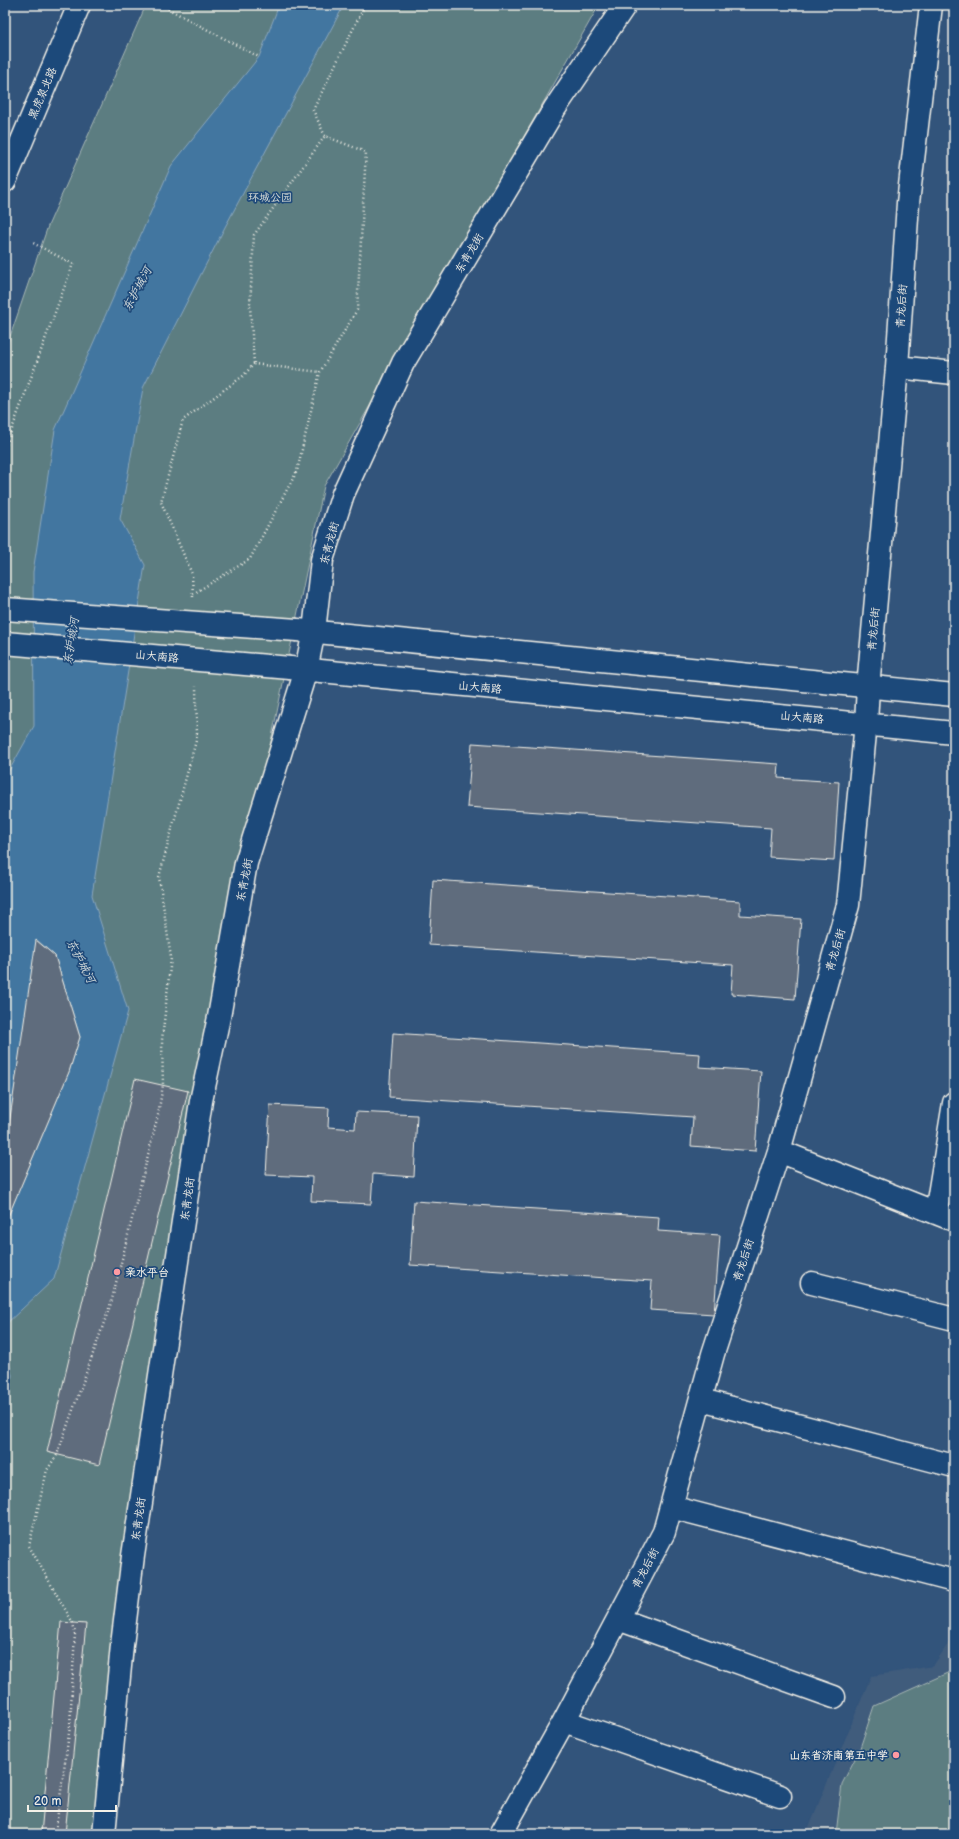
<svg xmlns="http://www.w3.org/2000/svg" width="959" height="1839" viewBox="0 0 959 1839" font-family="'Balsamiq Sans','LXGW WenKai TC',sans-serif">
<rect width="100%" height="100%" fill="#32547b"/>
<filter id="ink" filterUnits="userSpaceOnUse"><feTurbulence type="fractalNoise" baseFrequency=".025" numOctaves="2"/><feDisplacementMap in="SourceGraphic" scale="8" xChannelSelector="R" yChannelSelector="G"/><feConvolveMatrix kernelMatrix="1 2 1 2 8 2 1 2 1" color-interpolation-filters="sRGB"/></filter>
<g filter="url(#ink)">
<!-- built -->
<path fill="#3f5b7c" d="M951,5H954V172H951Z
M954,1635V1834H806L871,1676L933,1666Z"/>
<!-- green -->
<path fill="#5c7d81" stroke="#a8b7b4" d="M146,5H595L598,7L324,486L214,1015L103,1834H5V351L48,226Z
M954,1670V1834H836L842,1784L859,1751L874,1706Z"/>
<!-- water -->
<path fill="#4376a0" stroke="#8aa7bd" d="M279,5H344L225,227L143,388L120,519L145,565L92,895L128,1011L54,1279L5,1325V1218L7,1219L69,1072L80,1037L55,956L37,940L5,1152V778L34,726L33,572L55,430L171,166L259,57Z
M5,1348L12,1375L5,1430Z"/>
<!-- building -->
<path fill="#5e6c7d" stroke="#f4f1e8" d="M472,743L779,764L778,778L839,782L834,861L769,857L771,828L467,807Z
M433,880L740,901V915L801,919L795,999L731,994L733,965L429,945Z
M36,940L55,956L80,1037L69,1072L7,1219L5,1218V1152Z
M393,1033L700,1054L699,1067L761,1071L755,1151L691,1146L693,1117L389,1097Z
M135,1079L188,1091L99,1465L47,1452Z
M270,1105L329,1108L328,1127L355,1129L356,1112L417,1115L414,1177L373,1174L371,1204L311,1201L312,1177L266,1175Z
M414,1201L659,1217L658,1231L720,1235L714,1314L650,1310L652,1281L410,1265Z
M61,1622L86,1624L65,1834H41Z"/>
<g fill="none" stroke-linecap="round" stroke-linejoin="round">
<!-- street casing -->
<g stroke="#f4f1e8" stroke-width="25">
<path id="street" d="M897,367L954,373
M779,1151L954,1220
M936,1213L954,1103
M812,1283L954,1319
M701,1400L954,1466
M671,1507L954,1581
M618,1619L834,1697
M564,1721L780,1796
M104,1834L122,1645L133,1556L201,1101L219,1017L246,863L306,670L314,631L322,560L343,494L403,363L555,108L625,5
M501,1834L564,1721L664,1532L713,1354L779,1151L848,905L866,723L868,687L897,367L908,203L931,5"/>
</g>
<!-- secondary casing -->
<g stroke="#f4f1e8" stroke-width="25">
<path id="secondary" d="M5,181L79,5
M297,630L954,695
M290,668L954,733"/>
</g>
<!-- path -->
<path stroke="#f4f1e8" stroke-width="2.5" stroke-dasharray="1 3" stroke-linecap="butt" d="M161,5L259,57
M325,136L313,110L365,5
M5,448L73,264L31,242
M193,594L250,559L297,471L320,372L357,310L366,152L325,136L254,235L250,306L254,364
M193,597L192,574L161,502L183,420L243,376L254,364L320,372
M55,1834L70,1726L75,1633L73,1623L29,1546L47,1470L57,1455L111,1303L158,1115L163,1085L162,1040L171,958L159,877L197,737L196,686"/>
<!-- street -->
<use href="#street" stroke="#1f4a7a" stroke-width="22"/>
<!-- secondary -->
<use href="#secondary" stroke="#1f4a7a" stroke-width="22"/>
<!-- secondary-bridge casing -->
<g stroke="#f4f1e8" stroke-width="25" stroke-linecap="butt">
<path id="secondary-bridge" d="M5,609L297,630
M5,643L290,668"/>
</g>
<!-- secondary-bridge -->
<use href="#secondary-bridge" stroke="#1f4a7a" stroke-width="22"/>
</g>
</g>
<!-- markers -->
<g fill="#ff9aa2" stroke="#1f4a7a" stroke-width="1.5">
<circle cx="117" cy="1272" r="4"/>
<circle cx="896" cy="1755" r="4"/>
</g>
<g text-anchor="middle" stroke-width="3.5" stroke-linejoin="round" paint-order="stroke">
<!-- street labels -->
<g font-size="11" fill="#f4f1e8" stroke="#1f4a7a">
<text transform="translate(42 93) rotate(-67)" y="4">黑虎泉北路</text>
<text transform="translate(469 253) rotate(-59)" y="4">东青龙街</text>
<text transform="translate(901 306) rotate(-86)" y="4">青龙后街</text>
<text transform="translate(329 543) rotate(-75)" y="4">东青龙街</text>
<text transform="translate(873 629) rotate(-85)" y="4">青龙后街</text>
<text transform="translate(157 656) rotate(5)" y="4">山大南路</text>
<text transform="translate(480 687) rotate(5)" y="4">山大南路</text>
<text transform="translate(802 717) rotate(5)" y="4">山大南路</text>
<text transform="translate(244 880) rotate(-79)" y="4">东青龙街</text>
<text transform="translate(835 950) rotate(-74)" y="4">青龙后街</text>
<text transform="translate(187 1199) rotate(-82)" y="4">东青龙街</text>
<text transform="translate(743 1260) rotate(-72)" y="4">青龙后街</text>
<text transform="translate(138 1519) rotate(-82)" y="4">东青龙街</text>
<text transform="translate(645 1568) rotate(-62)" y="4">青龙后街</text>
</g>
<!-- park labels -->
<g font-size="11" fill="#dde0d9" stroke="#1f4a7a">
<text x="270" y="201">环城公园</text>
</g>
<!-- poi labels -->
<g font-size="11" font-weight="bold" fill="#f4f1e8" stroke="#1f4a7a" text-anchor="start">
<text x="125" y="1276">亲水平台</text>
<text x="888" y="1759" text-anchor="end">山东省济南第五中学</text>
</g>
<!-- water labels -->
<g font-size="12" font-style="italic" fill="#d9dfdd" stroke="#1f4a7a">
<text transform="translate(137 289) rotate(-62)" y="4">东护城河</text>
<text transform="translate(71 641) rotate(-81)" y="4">东护城河</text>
<text transform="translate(81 961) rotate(62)" y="4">东护城河</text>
</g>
</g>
<!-- margin -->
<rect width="959" height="1839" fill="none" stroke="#1f4a7a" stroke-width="20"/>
<rect x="10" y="10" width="939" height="1819" fill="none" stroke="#f4f1e8" stroke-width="1.5" filter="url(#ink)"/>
<!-- scale -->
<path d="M28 1805v6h88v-6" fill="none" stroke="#f4f1e8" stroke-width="2"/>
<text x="34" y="1805" font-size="12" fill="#f4f1e8" stroke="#1f4a7a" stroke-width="3" paint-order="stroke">20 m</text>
</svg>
